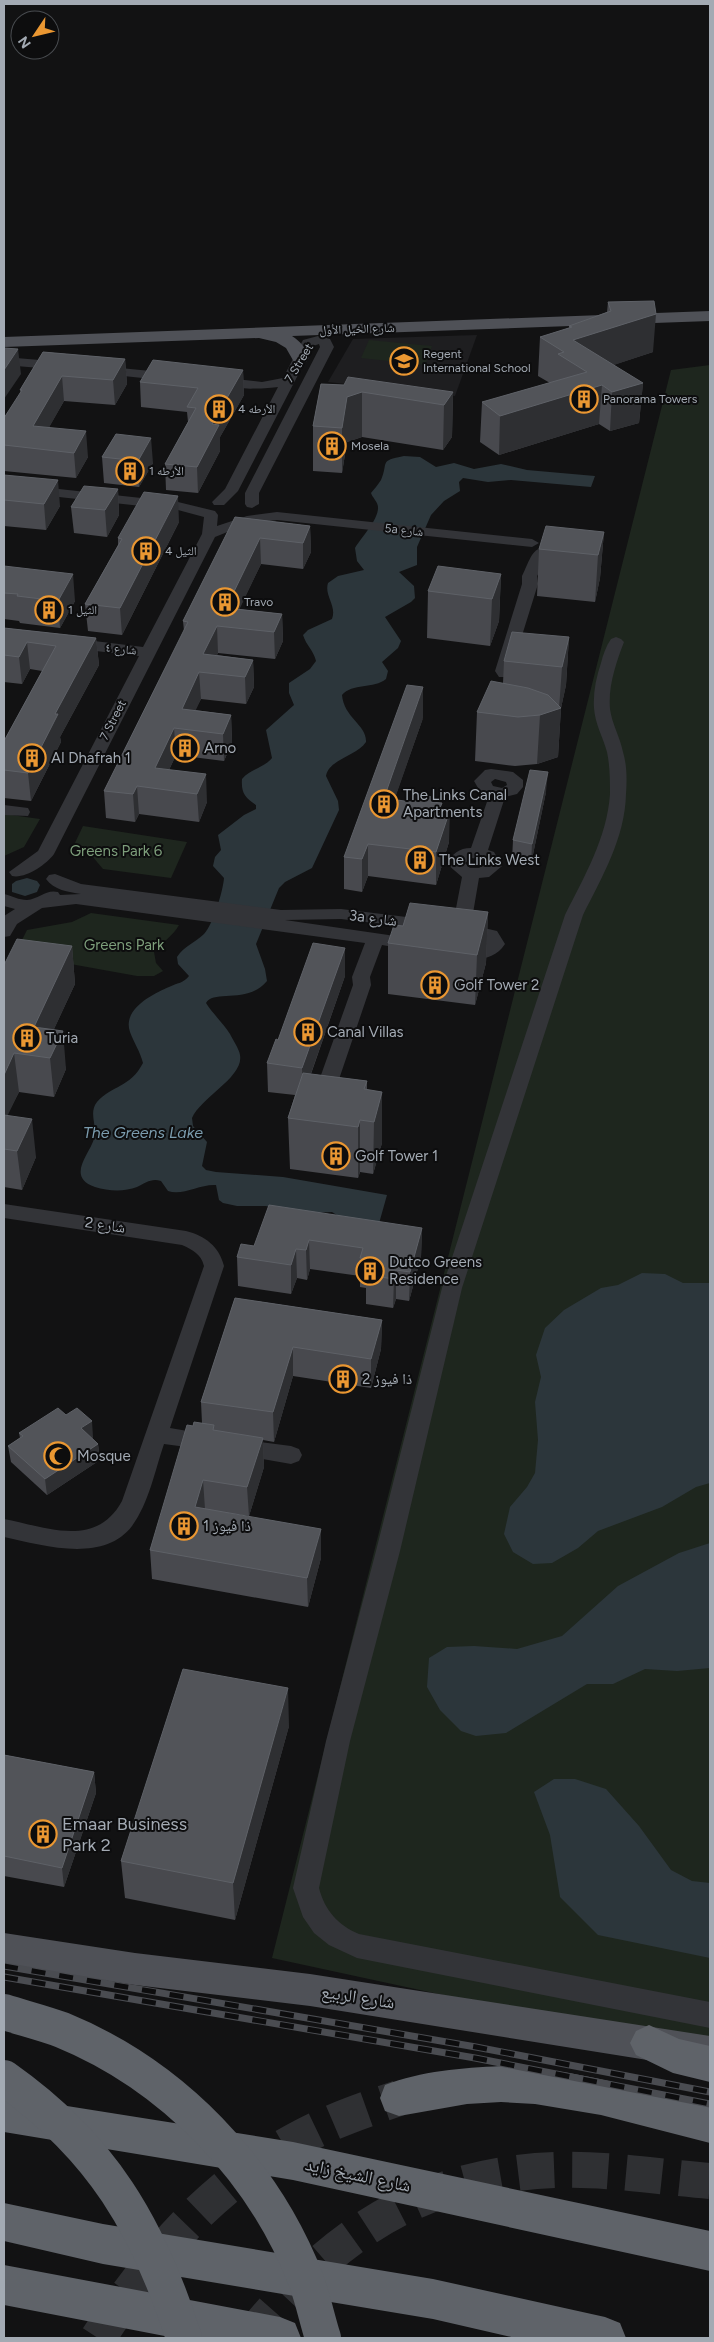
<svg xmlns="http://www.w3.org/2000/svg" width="714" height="2342" viewBox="0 0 714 2342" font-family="Figtree,'Noto Naskh Arabic',sans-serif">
<rect width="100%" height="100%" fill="#121213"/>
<!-- built -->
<path fill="#1e1e20" d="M477,335L455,396L328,382L353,339Z"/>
<!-- green -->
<path fill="#1e261e" d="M369,340L432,346L425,365L361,358Z
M710,365V2053L272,1958L671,370Z
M4,814L40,819L24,847L4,856Z
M83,826L187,842L171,878L103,869L92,856L73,847Z
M91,913L179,925C173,936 162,942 154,952L156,963L163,971L154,976H137L15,954L27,930L72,922Z"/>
<!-- water -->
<path fill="#2c363b" d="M404,456L420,457L436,467L454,463L474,469L501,464L527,470L595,476L591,487L511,480L488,482L463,478L459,482L460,491L444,501L431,515L417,547V565L399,572L414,586L415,598L411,602L385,617L401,641L398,648L382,662L388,671L386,679C374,689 352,683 342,695C344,718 367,725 366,742C357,756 329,759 326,776L338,801L339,810L312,868L285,882L279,888L256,944L265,969L267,981C247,1005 214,989 206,1003C213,1014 223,1023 230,1034C233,1040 239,1049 240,1055C244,1077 201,1097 192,1118L193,1126L207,1142L202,1166L206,1170L216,1172L283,1177L387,1195L378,1227L351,1224L332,1212L291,1214L266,1206H237L223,1203L219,1200L216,1185C199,1184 183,1196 168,1191L161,1181C151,1178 146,1183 137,1187C124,1192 108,1191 95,1187C66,1177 89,1155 94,1139C98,1127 88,1113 97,1102C112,1085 130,1088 143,1063C140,1051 134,1043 130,1032C122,1009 153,994 169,987C177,983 184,983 189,976L178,964L177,957C184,946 195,943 204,934C213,925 223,891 224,878L213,866L215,857L221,850L218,835L244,815L256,809V805C245,798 241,793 242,779C250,769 264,768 272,758L266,730L294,705L289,693V683L310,669L316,661C314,651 306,645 303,635L308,630L332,619C337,605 324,596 328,583L338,576L364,570L357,561L355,548C361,538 379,519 378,507C378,502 372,497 371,493C374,489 378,485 381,480C389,462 378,461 404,456Z
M27,878L37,881L40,885L37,892L25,896L12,892V884L16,881Z
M642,1273L665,1274L683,1283H710V1483L696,1487L662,1507L598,1531L578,1548L552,1563L533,1564L513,1552L504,1534L510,1507L527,1487L535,1473L538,1440L535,1402L541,1377L536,1355L545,1328L564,1310L601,1288L618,1285Z
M710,1543V1668L677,1671L645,1669L613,1684H587L506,1733L476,1736L461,1731L440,1710L427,1687L429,1658L447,1647L474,1646L517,1649L562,1636L618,1586L679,1553Z
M554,1779H575L606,1789L639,1826L671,1870L692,1881L710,1883V1958L598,1935L560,1897L550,1835L534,1792Z"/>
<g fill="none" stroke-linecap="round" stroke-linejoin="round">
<!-- highway-tunnel -->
<path stroke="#2f3033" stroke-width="36" stroke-dasharray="36 18" stroke-linecap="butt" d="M98,2338C153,2254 213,2183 304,2136C334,2120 367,2109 399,2098
M250,2338C331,2236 421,2175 555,2170C606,2168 659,2177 710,2181"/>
<!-- minor -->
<path fill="#333438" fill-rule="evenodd" d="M318,336L330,339L334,347L259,493V504L252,508L247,507L245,504V493L320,347L319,344L313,346L238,491L224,505H214L212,502L225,489L278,387C265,389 219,391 210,381L217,377L262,382L283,378L303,340Z
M4,357L64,362L71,366L64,370L4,365Z
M100,366L171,373L178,377L171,381L95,373L93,370L95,367Z
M4,483L178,502L215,511L218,515L217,526L247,516L277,512L532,539L539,543L532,547L277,520L247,524L215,537L54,854C46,865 25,879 12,876L9,872L38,851L139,656L70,648L65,646L62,643L65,640L70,638L143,647L202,534L204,517L178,510L4,491Z
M541,548L548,552L542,568L537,576L538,584L511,671L513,674L511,677H499L495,671L522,584V576C527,567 531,550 541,548Z
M616,637L621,639L624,642C616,663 608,686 610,709C612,724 620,737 623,752C627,765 627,780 626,794C625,838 602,877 583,915L462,1288L400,1551L350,1741L319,1888C325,1911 338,1925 359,1934L710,2002V2028L357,1958L329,1945L314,1933L303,1917L293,1888L326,1741L376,1551L442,1288L565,915C584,877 607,838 610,794C610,781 610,766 607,752C603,737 595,724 594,708C593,693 596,678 601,663C603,655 606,646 611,639Z
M491,769L513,772L523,780V787L517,794L505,797L488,850L494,852L502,866L489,877L479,878L471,925L497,931L505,944C493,962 473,961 454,956L451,952L454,948C465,945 477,952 487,944L484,939L455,933L452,929L462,877L447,864C452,854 459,848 471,848L489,796L481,793L474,781L485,770ZM495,779L506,782L507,785L502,788L493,786L491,782ZM471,858L481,859L484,865L479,868H470L465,863Z
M4,805L28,808L30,812L28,816L4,815Z
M55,874L81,884L281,910L341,909L431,920L437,921L440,925L437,929L431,930L341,919L285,920L416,939L422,941L425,945L422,949L416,951L382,945L370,977L371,985L334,1094C328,1104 323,1109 311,1106L308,1101L315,1092L353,985L352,977L365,943L76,904L42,908L17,924L10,936L4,937V916L15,909L4,906V894C12,896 19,900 27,900C39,899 46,889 58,892L60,895L81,894C68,892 54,890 46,879L49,875Z
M4,1204L186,1231C205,1236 219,1246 224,1266L170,1428L217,1436L220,1442L217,1448L209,1450L164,1444C155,1470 149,1503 132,1526C103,1564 42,1545 4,1537V1519C46,1527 96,1549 122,1501L204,1266C201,1254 193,1250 182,1245L4,1218Z
M237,1439L291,1446L299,1449L302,1455L299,1461L291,1464L229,1453L226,1447L229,1441Z"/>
<!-- major -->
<path fill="#4f5157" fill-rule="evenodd" d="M710,311V321L292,336C300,341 306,348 309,358L306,362H294L286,348L276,342L259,338L4,347V337Z
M4,1933L135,1953L310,1974L710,2036V2070L310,2006L135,1985L4,1965Z"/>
<!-- highway -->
<path fill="#5f6369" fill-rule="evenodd" d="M649,2025L679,2039L710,2046V2082L673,2073L636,2055L630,2043L636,2031Z
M501,2066C572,2068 641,2089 710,2107V2143L601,2115L535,2104L501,2102L467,2104L399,2116L385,2111L380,2098L385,2085C421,2071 462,2068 501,2066Z
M4,2096L293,2142L710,2231V2271L293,2180L4,2132Z
M4,2203L103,2224L433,2279L605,2317L620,2323L626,2338H516L433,2319L103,2264L4,2241Z
M4,2265L280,2317L295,2323L301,2338H175L4,2305Z"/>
<!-- rail casing -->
<g stroke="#4a4c51" stroke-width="7">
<path id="rail" d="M4,1966L476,2047L710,2092
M4,1977L475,2058L710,2104"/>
</g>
<!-- rail -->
<use href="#rail" stroke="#0d0d0e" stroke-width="5" stroke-dasharray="14" stroke-linecap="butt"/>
<!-- highway-bridge -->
<path stroke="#5f6369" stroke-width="36" d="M4,2012C23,2018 43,2023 62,2030C172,2075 263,2169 306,2280C313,2299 317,2319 323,2338
M4,2078C102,2147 148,2226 184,2338"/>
</g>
<!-- wall -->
<path fill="#48494e" d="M608,302L653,352L613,365L643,383L639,423L610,431L599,424L499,455L480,442L482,402L550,383L538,376L540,337L569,328V326L607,312Z
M43,352L125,359L127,384L115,405L64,401L49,427L88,457L76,478L4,471V418L21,393L20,390Z
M243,370L244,395L220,437V451L198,493L166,490L165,464L188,422L187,412L141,407L140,382Z
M321,384L453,392L452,437L443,450L362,437L347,442L342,473L313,471V426Z
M116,434L153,463L139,487L104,483L102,457Z
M4,475L60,506L46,530L4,526Z
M118,489L119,515L107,537L74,533L71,507Z
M235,517L310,526L311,552L303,569L261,564L239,609L282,614L283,641L275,659L218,653L217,655L253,660L254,687L246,704L201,699L195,710L231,715L232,742L224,761L176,755L169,770L207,802L199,822L139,814L135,822L106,818L104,791L184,631L183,621Z
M179,522L122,635L88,631L85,604L118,545V538Z
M604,532L600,578L595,602L537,596L539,549Z
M4,566L75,601L60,628L20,623L19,621L4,619Z
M501,574L499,621L490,646L427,638L428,591Z
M4,628L96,638L99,665L60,737L61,742L31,801L4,798V741L42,671L30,669L22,684L4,682Z
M569,637L566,685L561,708L558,757L537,764L515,766L475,761L477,712L503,683L504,661Z
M423,718L394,800L411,802L433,797V802L442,809L449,842L436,885L368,876L362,892L344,889V857Z
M546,792L531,864L512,860L513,840Z
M488,912L486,963L475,1005L388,994V943L403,926Z
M72,946L75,984L54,1029L66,1069L54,1097L19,1092L7,1115L36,1157L22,1190L4,1187V965Z
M345,948V976L311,1074L367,1081V1090L382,1092V1143L373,1174L360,1172L358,1178L290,1169L288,1118L295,1095L268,1092L267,1063L278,1040Z
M422,1228L421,1257L409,1301L396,1299L393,1308L366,1304V1288L360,1287V1276L310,1269L307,1280L297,1278L291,1294L238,1286L237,1257L254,1246Z
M235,1298L382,1320L381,1349L371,1388L293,1376L274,1442L263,1440L264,1467L249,1516L227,1513L321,1558L308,1607L152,1579L150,1550L193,1426L202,1423L201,1402Z
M66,1415L93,1437L92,1438L98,1444L100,1460L47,1495L11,1462L8,1446L20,1438L19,1433Z
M289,1726L235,1920L125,1898L121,1861Z
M4,1755L94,1772L96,1793L64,1887L4,1876Z"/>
<!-- shaded-wall -->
<path fill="#2e2f32" d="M656,314L653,352L587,374L573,340Z
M18,349L21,374L4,399V370Z
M125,359L127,384L115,405L113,380Z
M243,370L244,395L220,437V451L198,493L197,467L212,424Z
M62,376L64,401L37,449L33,426Z
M643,383L639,423L610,431L612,392Z
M602,385L599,424L499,455L500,416Z
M362,392V437L347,442L342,473V428L347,397Z
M453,392L452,437L443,450L444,405Z
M86,431L88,457L76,478L74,453Z
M151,438L153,463L139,487L138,461Z
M58,480L60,506L46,530L44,504Z
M118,489L119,515L107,537L105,510Z
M178,496L179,522L122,635L120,608Z
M310,526L311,552L303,569V543Z
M604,532L600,578L595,602L598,555Z
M260,538L261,564L231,627L226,608Z
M73,574L75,601L60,628L58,601Z
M501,574L499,621L490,646L492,599Z
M282,614L283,641L275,659L274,632Z
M217,626L218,653L208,673L203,654Z
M569,637L566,685L561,708L558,757L537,764L540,715L559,709L562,667Z
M96,638L99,665L60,737L61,742L31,801L28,773L55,714Z
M27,642L30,669L22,684L19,657Z
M253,660L254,687L246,704L245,677Z
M199,672L201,699L187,729L182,709Z
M423,687V718L384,830V798Z
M231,715L232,742L224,761L223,734Z
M174,728L176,755L160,789L155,768Z
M548,772L546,792L531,864L532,844Z
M206,774L207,802L199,822L197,794Z
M137,786L139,814L135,822L133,794Z
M450,810L449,842L436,885V852Z
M368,844V876L362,892V859Z
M488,912L486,963L475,1005L477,955Z
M72,946L75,984L41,1057L34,1027Z
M345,948V976L303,1096L302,1068Z
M63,1031L66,1069L54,1097L50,1058Z
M14,1053L19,1092L4,1123V1075Z
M382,1092V1143L373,1174L374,1122Z
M32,1119L36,1157L22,1190L17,1151Z
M360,1120V1172L358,1178V1127Z
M422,1228L421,1257L409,1301L410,1272Z
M309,1240L310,1269L307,1280L306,1250Z
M296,1249L297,1278L291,1294V1265Z
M396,1270V1299L393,1308L394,1279Z
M382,1320L381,1349L371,1388V1359Z
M293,1347V1376L274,1442L273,1412Z
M92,1421L93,1437L82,1444L81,1428Z
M263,1438L264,1467L249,1516L247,1487Z
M98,1444L100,1460L47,1495L45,1479Z
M203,1480L205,1509L195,1507Z
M321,1529V1558L308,1607L307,1578Z
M288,1688L289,1726L235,1920L233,1883Z
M94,1772L96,1793L64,1887L62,1868Z"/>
<!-- building -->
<path fill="#525459" stroke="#5e6167" d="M654,301L656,314L573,340L643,383L612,392L602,385L500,416L482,402L587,372L558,354L564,352L540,337L572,327L569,326L611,311L608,302Z
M4,348L18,349L4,370Z
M43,352L125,359L113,380L62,376L33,426L86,431L74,453L4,445V418L22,390H20Z
M153,360L243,370L212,424L219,425L197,467L165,464L196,408L187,407L198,388L140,382Z
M348,377L453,392L444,405L362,392L347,397L342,428L313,426L321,384L344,385Z
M116,434L151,438L138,461L102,457Z
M4,475L58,480L44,504L4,500Z
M84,486L118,489L105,510L71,507Z
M144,492L178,496L120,608L85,604L122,539L118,538Z
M235,517L310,526L303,543L260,538L226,608L282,614L274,632L217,626L203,654L253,660L245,677L199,672L182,709L231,715L223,734L174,728L155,768L206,774L197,794L137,786L133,794L104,791L188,622L183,621Z
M546,526L604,532L598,555L539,549Z
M4,566L73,574L58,601L17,596L18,594L4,593Z
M438,566L501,574L492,599L428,591Z
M4,628L96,638L55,714H58L28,773L4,770V741L56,646L27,642L19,657L4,655Z
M512,632L569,637L562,667L504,661Z
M491,681L528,688L548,695L561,708L540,715L518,717L477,712Z
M407,685L423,687L384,798L411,802L414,795L433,797L431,802L442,803L440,808L450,810L436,852L368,844L362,859L344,857Z
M530,770L548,772L532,844L513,840Z
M410,903L488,912L477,955L388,943L394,925L403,926Z
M17,939L72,946L34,1027L63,1031L50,1058L14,1053L4,1075V965Z
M313,943L345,948L302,1068L267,1063L276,1039L278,1040Z
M303,1073L367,1081L364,1089L382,1092L374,1122L360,1120L358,1127L288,1118Z
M4,1115L32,1119L17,1151L4,1149Z
M269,1205L422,1228L410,1272L396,1270L394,1279L366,1275L371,1260L360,1258L363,1248L309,1240L306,1250L296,1249L291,1265L237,1257L241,1244L254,1246Z
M235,1298L382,1320L371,1359L293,1347L273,1412L201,1402Z
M58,1408L66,1415L77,1408L92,1421L81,1428L98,1444L45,1479L8,1446L23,1436L19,1433Z
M194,1422L214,1425L213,1430L263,1438L247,1487L203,1480L195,1507L321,1529L307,1578L150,1550L187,1425L193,1426Z
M183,1669L288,1688L233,1883L121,1861Z
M4,1755L94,1772L62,1868L4,1856Z"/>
<!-- icons -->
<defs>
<g id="school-ring" transform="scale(1.4375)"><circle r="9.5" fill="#0d0d0e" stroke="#ea9732" stroke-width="1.5"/><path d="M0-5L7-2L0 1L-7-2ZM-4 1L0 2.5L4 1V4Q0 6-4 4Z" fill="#ea9732"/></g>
<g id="building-ring" transform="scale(1.4375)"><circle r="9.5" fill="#0d0d0e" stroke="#ea9732" stroke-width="1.5"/><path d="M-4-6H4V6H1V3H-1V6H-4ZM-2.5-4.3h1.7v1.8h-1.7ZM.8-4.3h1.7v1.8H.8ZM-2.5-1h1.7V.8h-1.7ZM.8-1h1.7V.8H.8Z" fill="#ea9732"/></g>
<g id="mosque-ring" transform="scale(1.4375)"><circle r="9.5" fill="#0d0d0e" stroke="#ea9732" stroke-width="1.5"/><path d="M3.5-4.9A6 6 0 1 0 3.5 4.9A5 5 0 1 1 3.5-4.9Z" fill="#ea9732"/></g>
</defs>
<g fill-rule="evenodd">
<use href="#school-ring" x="404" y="361"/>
<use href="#building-ring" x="584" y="399"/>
<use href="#building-ring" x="219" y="409"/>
<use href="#building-ring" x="332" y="446"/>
<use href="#building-ring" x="130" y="471"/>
<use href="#building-ring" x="146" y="551"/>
<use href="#building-ring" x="225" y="602"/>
<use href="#building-ring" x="49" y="610"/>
<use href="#building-ring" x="185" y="748"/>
<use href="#building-ring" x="32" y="758"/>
<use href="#building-ring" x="384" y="804"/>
<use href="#building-ring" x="420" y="860"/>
<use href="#building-ring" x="435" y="985"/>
<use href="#building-ring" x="308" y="1032"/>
<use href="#building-ring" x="27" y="1038"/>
<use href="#building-ring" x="336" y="1156"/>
<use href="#building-ring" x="370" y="1271"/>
<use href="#building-ring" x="343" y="1379"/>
<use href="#mosque-ring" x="58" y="1456"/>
<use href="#building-ring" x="184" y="1526"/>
<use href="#building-ring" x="43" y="1834"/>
</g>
<g text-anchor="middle" stroke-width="4" stroke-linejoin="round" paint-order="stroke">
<!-- far-street labels -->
<g font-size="12" fill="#a3aab3" stroke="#0d0d0e">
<text transform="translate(357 329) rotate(-2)" y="4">شارع الخيل الأول</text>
<text transform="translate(299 363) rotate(-59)" y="4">7 Street</text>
<text transform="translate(404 530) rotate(6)" y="4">5a شارع</text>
<text transform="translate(121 649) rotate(6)" y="4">شارع ٤</text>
<text transform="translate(113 720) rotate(-63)" y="4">7 Street</text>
</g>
<!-- far-poi labels -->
<g font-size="12" fill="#a3aab3" stroke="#0d0d0e" text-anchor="start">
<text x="423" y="358">Regent<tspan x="423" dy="14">International School</tspan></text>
<text x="603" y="403">Panorama Towers</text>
<text x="238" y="413">الأرطه 4</text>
<text x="351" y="450">Mosela</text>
<text x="149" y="475">الأرطه 1</text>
<text x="165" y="555">الثيل 4</text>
<text x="244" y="606">Travo</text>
<text x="68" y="614">الثيل 1</text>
</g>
<!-- poi labels -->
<g font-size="15" fill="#a3aab3" stroke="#0d0d0e" text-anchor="start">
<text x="204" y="753">Arno</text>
<text x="51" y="763">Al Dhafrah 1</text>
<text x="403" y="800">The Links Canal<tspan x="403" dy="17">Apartments</tspan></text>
<text x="439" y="865">The Links West</text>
<text x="454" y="990">Golf Tower 2</text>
<text x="327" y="1037">Canal Villas</text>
<text x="46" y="1043">Turia</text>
<text x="355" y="1161">Golf Tower 1</text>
<text x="389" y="1267">Dutco Greens<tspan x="389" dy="17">Residence</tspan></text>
<text x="362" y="1384">ذا فيوز 2</text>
<text x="77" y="1461">Mosque</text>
<text x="203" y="1531">ذا فيوز 1</text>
</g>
<!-- park labels -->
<g font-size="15" fill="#7d9e7b" stroke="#0d0d0e">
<text x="116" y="856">Greens Park 6</text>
<text x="124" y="950">Greens Park</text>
</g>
<!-- street labels -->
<g font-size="15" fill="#a3aab3" stroke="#0d0d0e">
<text transform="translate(373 918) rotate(7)" y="5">3a شارع</text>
<text transform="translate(105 1225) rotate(8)" y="5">شارع 2</text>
</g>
<!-- water labels -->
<g font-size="16" font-style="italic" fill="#7b9cae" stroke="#0d0d0e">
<text x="143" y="1138">The Greens Lake</text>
</g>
<!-- near-poi labels -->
<g font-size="18" fill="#a3aab3" stroke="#0d0d0e" text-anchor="start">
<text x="62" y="1830">Emaar Business<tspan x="62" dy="21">Park 2</tspan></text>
</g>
<!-- near-street labels -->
<g font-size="18" fill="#a3aab3" stroke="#0d0d0e">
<text transform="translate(358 1997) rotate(9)" y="6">شارع الربيع</text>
<text transform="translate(358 2175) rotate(12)" y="6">شارع الشيخ زايد</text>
</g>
</g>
<!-- border -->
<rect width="714" height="2342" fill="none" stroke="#a3aab3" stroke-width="10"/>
<!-- north arrow -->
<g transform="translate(35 35) rotate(235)"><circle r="24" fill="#0d0d0e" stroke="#494c50"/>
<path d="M0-4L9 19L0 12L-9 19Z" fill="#ea9732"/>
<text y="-8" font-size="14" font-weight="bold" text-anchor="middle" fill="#a3aab3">N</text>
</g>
</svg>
